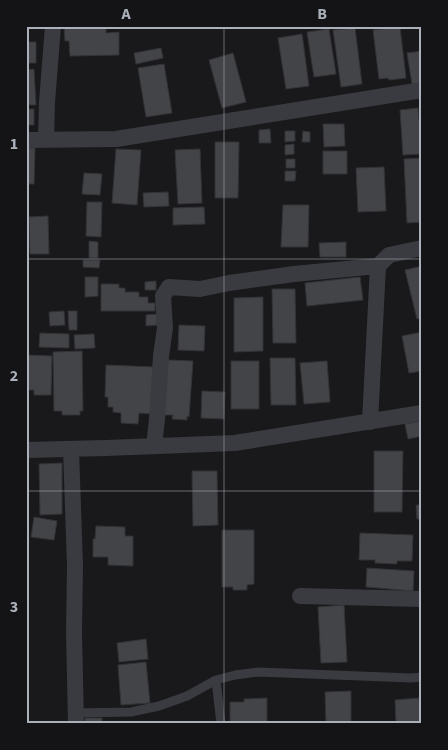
<svg xmlns="http://www.w3.org/2000/svg" width="448" height="750" viewBox="0 0 448 750" font-family="'Source Sans 3',sans-serif">
<rect width="100%" height="100%" fill="#19191b"/>
<!-- building -->
<path fill="#434448" stroke="#333337" d="M106,26V33L119,32V55L70,56L69,41H65L64,27Z
M400,27L406,78L389,80L388,78L379,79L373,30Z
M355,28L362,84L341,87L333,30Z
M329,29L336,74L314,77L307,32Z
M302,34L309,86L286,89L278,38Z
M26,42H36V63H26Z
M161,48L163,58L136,64L134,53Z
M422,51V83L412,84L407,53Z
M233,53L246,102L222,108L209,60Z
M164,64L172,113L146,117L138,68Z
M34,69L36,105H26V70Z
M418,108L419,120L422,119V154L403,155L400,110Z
M26,109H34V125H26Z
M323,124H344L345,146L324,147Z
M270,129L271,143H259V130Z
M285,131H295V141L285,142Z
M303,131L310,132V142H302Z
M215,142H239L238,198H215Z
M294,144V154L285,155V145Z
M26,148H35L34,184H26Z
M116,149L141,150L137,205L112,203Z
M200,149L202,203L178,204L175,150Z
M323,151H347V174H323Z
M422,158V222L407,223L404,159Z
M286,159H295V168H286Z
M384,167L386,211L358,212L356,168Z
M285,171H296L295,181H285Z
M84,173L102,174L100,195L82,194Z
M168,192L169,206L144,207L143,193Z
M87,202H102L101,237L86,236Z
M283,205H309L308,247H281Z
M204,207L205,224L173,225V208Z
M48,216L49,254H30L29,217Z
M89,241L98,242V258H89Z
M346,242V257H320L319,243Z
M83,260H100L99,268L83,267Z
M422,266V318L417,319L405,270Z
M85,277H98V296L85,297Z
M360,277L363,300L307,306L305,283Z
M156,281V290H145V282Z
M101,284H119V288H125V292H139V297H148V303H155V311H101Z
M272,289H295L296,343H273Z
M263,297V351L234,352V298Z
M64,311L65,325L50,326L49,312Z
M68,311H77V330H69Z
M157,314V325L146,326V315Z
M179,325L205,326L204,351L178,350Z
M422,332V371L409,373L402,336Z
M40,333L69,334V348L39,347Z
M94,334L95,348L75,349L74,335Z
M82,351L83,411H80V415H62V411H54L53,352Z
M26,355L52,356L51,395H34V390H26Z
M270,358H295L296,405H271Z
M168,360L193,361L189,417L187,416V420L172,419L173,415H164Z
M231,361H259V409H231Z
M327,361L330,402L304,404L300,363Z
M106,365L155,367L153,414L139,413L138,424L121,423V413L113,412V407H108V397H105Z
M202,391L225,392L224,419L201,418Z
M422,421V436L408,439L405,424Z
M374,451H403L402,512H374Z
M62,463V514L40,515L39,464Z
M192,471H217L218,525L193,526Z
M416,505H422V519H417Z
M34,517L57,521L54,540L31,537Z
M96,526L125,527V536H133V566L108,565V557H93V539H95Z
M222,530H254V584L247,585V590H233V587H222Z
M360,533L413,535L412,561H397V564L375,563V560H359Z
M367,568L414,571L413,591L366,587Z
M344,605L347,662L321,663L318,607Z
M146,639L148,659L119,662L117,643Z
M146,662L150,703L121,705L118,665Z
M351,691V724H326L325,692Z
M267,698V724H230V702H244V699Z
M419,698L421,724H396L395,700Z
M85,718H102V724H85Z"/>
<g fill="none" stroke-linecap="round" stroke-linejoin="round">
<!-- service -->
<path stroke="#3a3b40" stroke-width="9" d="M216,680L221,724
M76,713L131,712L159,706L187,696L216,680L235,675L258,672L411,678L422,677"/>
<!-- minor -->
<path stroke="#3a3b40" stroke-width="16" d="M26,140L116,139L422,90
M46,140L47,102L53,26
M370,422L378,266L389,255L422,248
M154,446L157,419L161,356L165,328L163,296L169,287L200,289L229,283L294,274L378,266
M71,449L75,566L74,633L76,724
M26,450L106,448L235,443L422,413
M300,596L422,599"/>
</g>
<!-- grid -->
<path fill="none" stroke="#abb1bb" stroke-width="1" stroke-opacity="0.55" d="M224,26V724M26,259H422M26,491H422"/>
<!-- border -->
<rect width="448" height="750" fill="none" stroke="#141416" stroke-width="55"/>
<rect x="28" y="28" width="392" height="694" fill="none" stroke="#abb1bb" stroke-width="2"/>
<g font-size="16" text-anchor="middle" font-weight="bold" fill="#abb1bb">
<text x="126" y="19">A</text>
<text x="322" y="19">B</text>
<text x="14" y="149">1</text>
<text x="14" y="381">2</text>
<text x="14" y="612">3</text>
</g>
</svg>
